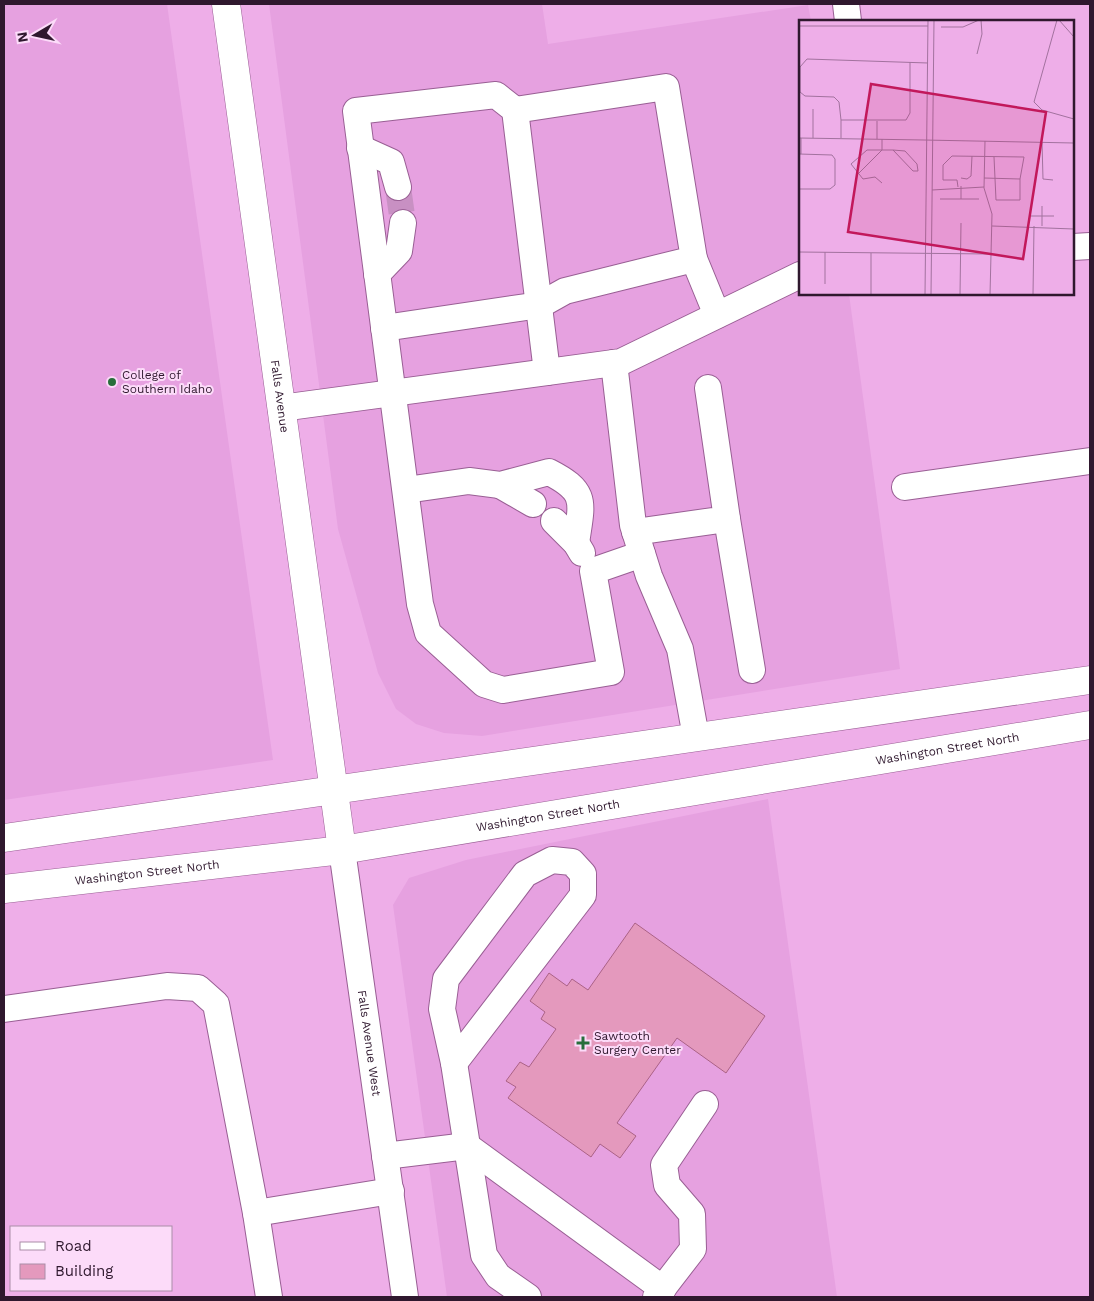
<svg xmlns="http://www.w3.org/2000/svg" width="1094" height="1301" viewBox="0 0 1094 1301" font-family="'Work Sans',sans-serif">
<rect width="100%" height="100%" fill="#eeaee8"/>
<!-- built -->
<path fill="#e6a1e0" d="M4,4H167L273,760L4,800Z
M269,4H542L548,44L808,5L811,21H800V294H849L900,669L482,736L444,733L416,724L396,709L378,673L338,529Z
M768,799L837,1297H447L393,905L409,878L466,860Z"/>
<!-- building -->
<path fill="#e499bd" stroke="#ab6286" d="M635,923L765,1016L726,1073L677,1038L617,1123L636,1136L620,1158L600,1144L591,1157L508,1098L516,1087L506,1081L520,1062L529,1067L556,1029L541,1019L545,1012L530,1001L549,973L567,986L572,979L588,990Z"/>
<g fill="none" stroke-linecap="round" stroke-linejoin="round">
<!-- minor-tunnel -->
<path stroke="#c890c3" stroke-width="26" stroke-dasharray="26 13" stroke-linecap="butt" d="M398,187L403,223"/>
<!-- minor casing -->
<g stroke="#995f94" stroke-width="28">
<g id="minor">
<path d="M846,4L848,21"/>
<path d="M360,148L391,162L398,187"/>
<path d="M1073,247L1090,246"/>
<path d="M694,259L717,315"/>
<path d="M377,274L399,251L403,223"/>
<path d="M384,328L540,305L565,291L694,259L666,87L515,110"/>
<path d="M614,363L633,525L649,576L680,649L696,737"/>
<path d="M547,372L515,110L496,95L356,111L420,604L428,633L484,684L503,690L611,672L593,571L642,554"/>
<path d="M281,408L621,362L800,275"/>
<path d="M500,485L533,504"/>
<path d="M905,487L1090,461"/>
<path d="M406,490L469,481L500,485L549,472C588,492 582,502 576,543"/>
<path d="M727,519L752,670"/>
<path d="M554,521L576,543L582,553"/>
<path d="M635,532L727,519L708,388"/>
<path id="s1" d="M342,850L405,1297"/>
<path d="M552,860L572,862L583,874V895L454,1063L442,1009L446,979L525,874Z"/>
<path d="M4,1009L167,986L198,988L216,1004L256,1213L269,1297"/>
<path d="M454,1063L484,1255L498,1276L528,1297"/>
<path d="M385,1156L467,1146L663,1289"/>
<path d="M256,1213L391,1191"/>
<path d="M656,1297L693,1249L692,1214L667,1185L664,1165L705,1104"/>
</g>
</g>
<!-- major casing -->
<g stroke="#995f94" stroke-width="29">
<g id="major">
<path id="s2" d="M226,4L342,850"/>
<path d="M4,838L1090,680"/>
<path id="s3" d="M4,889L342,850L1090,725"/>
</g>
</g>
<!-- minor -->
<use href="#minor" stroke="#fff" stroke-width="26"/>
<!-- major -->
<use href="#major" stroke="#fff" stroke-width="28"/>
</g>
<!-- markers -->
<g fill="#276e3b" stroke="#fcdbf9" stroke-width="2">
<circle cx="112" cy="382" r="5"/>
<path d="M580.5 1035.5h5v5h5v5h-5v5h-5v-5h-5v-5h5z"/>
</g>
<g text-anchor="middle" stroke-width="4" stroke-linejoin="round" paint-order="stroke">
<!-- poi labels -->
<g font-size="12" fill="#2f182e" stroke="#fcdbf9" text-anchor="start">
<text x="122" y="379">College of<tspan x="122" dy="14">Southern Idaho</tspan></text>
<text x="594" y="1040">Sawtooth<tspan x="594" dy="14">Surgery Center</tspan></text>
</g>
<!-- street labels -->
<g font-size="12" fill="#2f182e" stroke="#fcdbf9">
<text dy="4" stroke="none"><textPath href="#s2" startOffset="396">Falls Avenue</textPath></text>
<text dy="4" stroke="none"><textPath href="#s3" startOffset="954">Washington Street North</textPath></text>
<text dy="4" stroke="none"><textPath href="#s3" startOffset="549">Washington Street North</textPath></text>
<text dy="4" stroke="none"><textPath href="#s3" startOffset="144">Washington Street North</textPath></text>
<text dy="4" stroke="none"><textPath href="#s1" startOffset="195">Falls Avenue West</textPath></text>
</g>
</g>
<!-- overview -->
<g transform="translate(799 20)">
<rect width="275" height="275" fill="#eeaee8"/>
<path fill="none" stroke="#a2729e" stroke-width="1" d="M258,0L235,82L243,90L275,99M260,0L275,17M0,6H129M142,7H164L180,0M178,34L183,14L182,0M111,42V93L107,100H42L40,82L35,77L6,76L1,72V47L8,39L129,43M42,100V118M78,101V119M0,118L125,120M2,118V134M14,118V89M125,120L275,123M186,121L185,168L193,194L191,275M243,122L244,159L254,160M94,130L106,131L118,144L119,151H114ZM0,134L33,135L36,139V165L31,169H0M195,137L197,180H221V159M59,154L83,130V119M162,158L168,159L172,156L173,136M83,163L76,157L64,159L52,144L68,130H94M162,166V179H180M159,167L158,160H144V145L153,136L225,137L221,159L185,158M133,170L185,167M141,179H162M243,186V206M232,196H255M193,206L275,209M0,232L191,234M26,232V264M72,275V233M126,275L129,0M132,275L135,0M161,275L162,203M234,275L235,206"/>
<path fill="#c2185b" fill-opacity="0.15" stroke="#c2185b" stroke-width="2.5" d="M72,64L247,92L224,239L49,212Z"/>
<rect width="275" height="275" fill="none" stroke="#2f182e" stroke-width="2.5"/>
</g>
<!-- border -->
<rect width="1094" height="1301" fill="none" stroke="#2f182e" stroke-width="10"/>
<!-- legend -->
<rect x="10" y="1226" width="162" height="65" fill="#fcdbf9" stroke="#aa8da8"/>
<rect x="20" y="1242" width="25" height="8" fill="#ffffff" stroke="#aa8da8"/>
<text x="55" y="1251" font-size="15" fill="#2f182e">Road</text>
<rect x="20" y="1264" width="25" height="15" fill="#e499bd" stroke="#aa8da8"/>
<text x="55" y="1276" font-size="15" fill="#2f182e">Building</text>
<!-- north arrow -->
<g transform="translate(35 35) rotate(261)" stroke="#fcdbf9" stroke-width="4" paint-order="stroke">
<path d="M0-4L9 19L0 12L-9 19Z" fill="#2f182e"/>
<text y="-8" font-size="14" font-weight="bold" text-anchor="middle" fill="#2f182e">N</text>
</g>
</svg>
